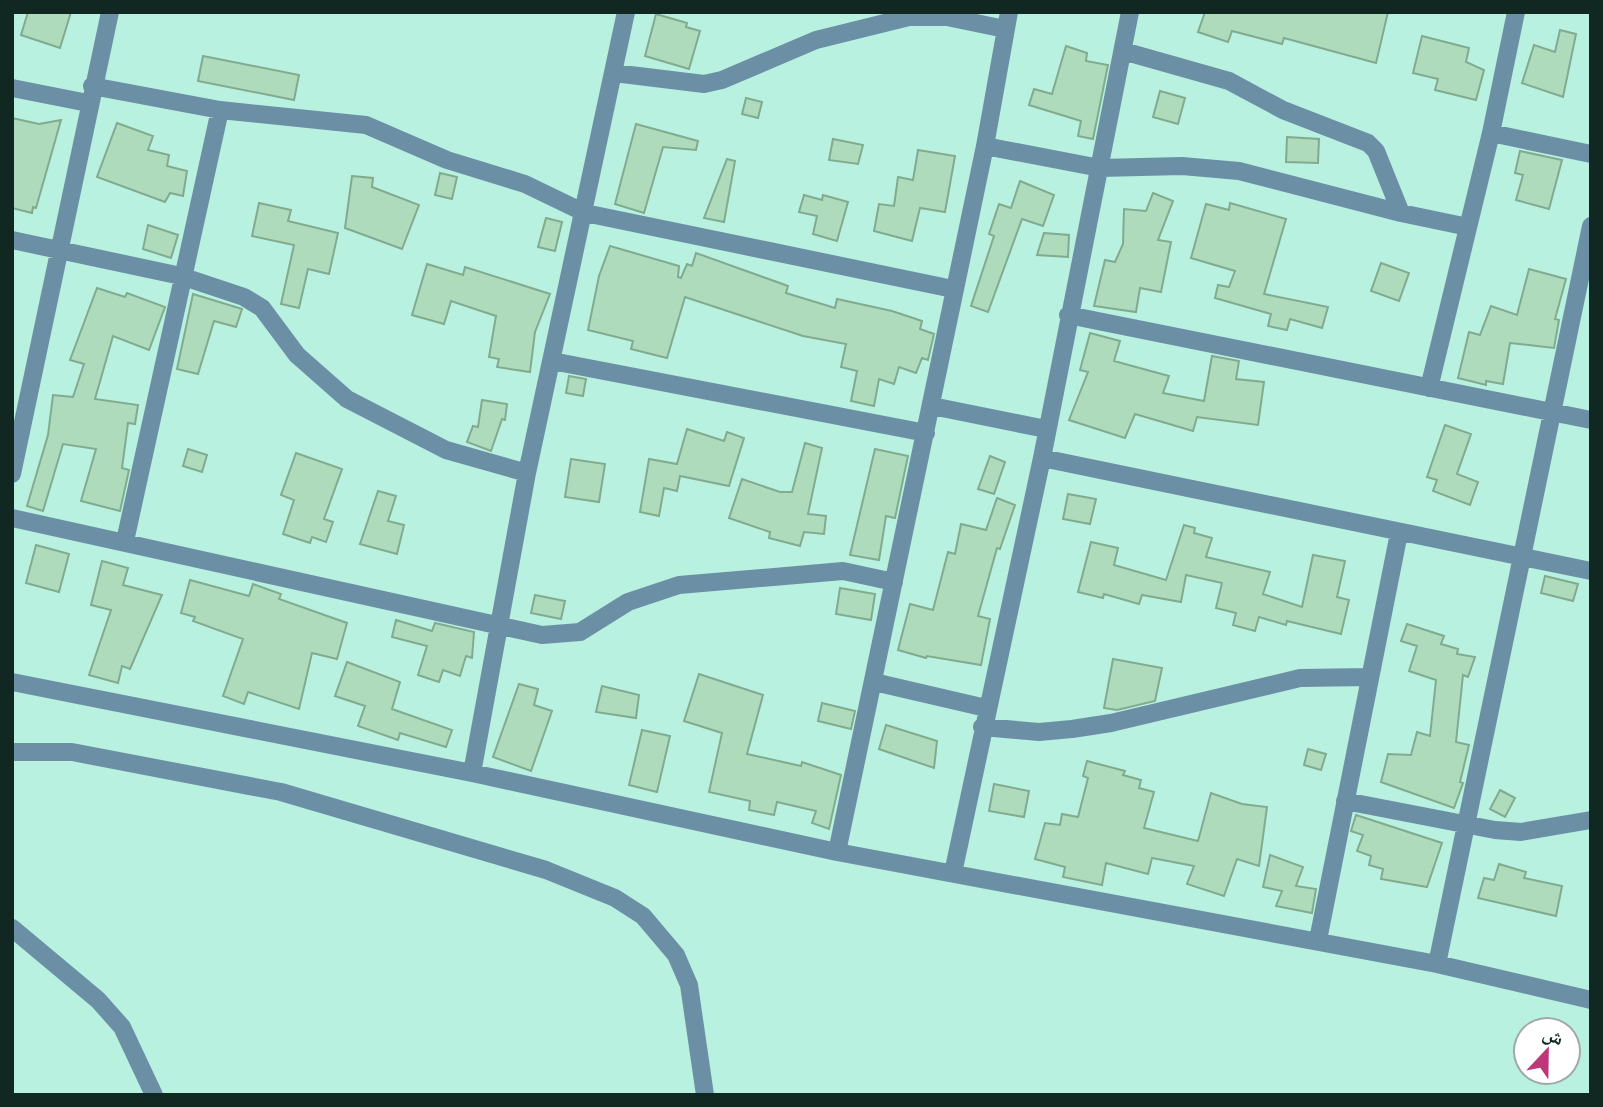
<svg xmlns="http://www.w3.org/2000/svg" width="1603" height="1107" viewBox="0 0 1603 1107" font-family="Commissioner,'Noto Naskh Arabic',sans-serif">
<rect width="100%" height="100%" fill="#b9f1e1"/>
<!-- building -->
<path fill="#afdbbd" stroke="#81ab8e" stroke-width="2" d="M28,12H71L60,48L21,35Z
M1205,12H1388L1376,63L1284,38L1282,44L1232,31L1228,42L1198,32Z
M656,14L687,23L686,27L700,31L689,69L645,56Z
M1560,30L1576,34L1563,97L1522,83L1534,45L1555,52Z
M1422,36L1469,48L1466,62L1484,70L1476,100L1435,90L1438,79L1413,73Z
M1066,46L1087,53L1086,61L1108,65L1093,139L1078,136L1081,121L1029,105L1034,89L1052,94Z
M203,56L299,75L294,100L198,81Z
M1160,91L1185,98L1178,124L1153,117Z
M746,98L762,102L758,118L742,114Z
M12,118L39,124L61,120L36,208L33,207L32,213L12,208Z
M117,123L153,136L148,150L169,155L167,166L187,171L183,196L170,193L165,202L97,177Z
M636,124L698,141L696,150L663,147L644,213L615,204Z
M1287,137L1319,139L1318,163L1286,162Z
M833,139L863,145L858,164L829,160Z
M918,150L955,156L945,212L920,208L912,241L874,231L879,204L894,206L898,177L913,180Z
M1520,151L1562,160L1549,209L1516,200L1523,175L1515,173Z
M727,159L735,161L724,222L704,218Z
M440,173L457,177L452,199L435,195Z
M352,176L373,178L372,187L419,205L402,249L345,228Z
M1020,181L1054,195L1043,226L1022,219L988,312L971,306L994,236L989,234L999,204L1011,208Z
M1153,193L1173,201L1158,240L1171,242L1161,292L1140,288L1136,312L1094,306L1105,260L1115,262L1123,244L1124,209L1146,211Z
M804,195L822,200L823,195L848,202L837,241L813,234L817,216L799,212Z
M259,203L291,210L288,221L338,233L329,274L308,269L299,308L281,304L294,245L252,236Z
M1230,203L1286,219L1264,294L1328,307L1322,328L1290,319L1287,330L1268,326L1271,314L1215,298L1218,285L1229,287L1235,271L1191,258L1206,204L1229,210Z
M546,218L562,222L555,251L538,247Z
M148,225L178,235L171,258L143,249Z
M1044,233L1069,235L1068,257L1037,255Z
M610,246L679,266L678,277L681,278L687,264L692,266L696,253L788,286L786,293L835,308L837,299L892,311L922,321L920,329L934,334L928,360L922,358L916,373L899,367L894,384L879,379L874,406L851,401L857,371L841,367L846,344L803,336L685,297L667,358L631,349L633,341L588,330L599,276Z
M1381,263L1409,273L1399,301L1371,291Z
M427,264L463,275L465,267L550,294L535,332L530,372L497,367L499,359L489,357L496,316L451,301L444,324L412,315Z
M1529,269L1566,279L1555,319L1559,320L1554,348L1510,343L1503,384L1486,381V385L1458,378L1469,332L1480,335L1491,306L1517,315Z
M97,288L125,297L127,293L165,307L149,350L113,336L95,399L138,405L135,424L128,423L122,468L129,470L120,511L81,501L96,449L63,444L43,511L27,506L48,435L53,395L73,397L84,364L70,360Z
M193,294L242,309L236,327L214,321L198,374L177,369Z
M1090,333L1120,341L1114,361L1169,376L1163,393L1204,401L1212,356L1239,361L1236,379L1264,382L1258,425L1197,417L1193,431L1135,414L1125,438L1069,420L1088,372L1080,370Z
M569,376L586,379L583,396L566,393Z
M482,400L507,404L505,420L502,419L491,451L467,442L473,426L478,427Z
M1445,425L1471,434L1457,474L1478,482L1470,505L1433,491L1437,480L1427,477Z
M687,429L724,441L727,432L744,438L729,486L680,476L677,491L664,488L659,516L640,512L649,459L677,464Z
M805,443L822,448L808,514L826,516L824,534L804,532L800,546L769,538L770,532L729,518L742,479L780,492H792Z
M188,449L207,455L202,472L183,466Z
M875,449L908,456L895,518L886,516L879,560L850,555Z
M296,453L342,469L324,519L333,522L326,542L312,537L310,543L283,534L294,500L281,495Z
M990,456L1005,462L994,494L978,489Z
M571,459L605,464L599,502L565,497Z
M378,491L396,496L388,521L404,525L397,554L360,544Z
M1068,494L1096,499L1090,524L1063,519Z
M997,498L1015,505L1000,549L997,548L978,616L990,619L981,665L927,656L926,658L898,650L910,604L933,610L948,552L955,554L961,524L986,530Z
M1184,525L1195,528L1194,533L1212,538L1206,557L1270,572L1263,594L1302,607L1313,555L1345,561L1337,597L1349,600L1341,634L1287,621L1286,625L1259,617L1255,631L1233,625L1236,613L1216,608L1222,583L1186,575L1181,602L1142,595L1139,604L1104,594L1103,598L1078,592L1091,542L1118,548L1114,565L1166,580Z
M36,545L69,554L59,592L26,583Z
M102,561L128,568L123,585L162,595L130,669L122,666L118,683L89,675L111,610L91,605Z
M1545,576L1578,584L1573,601L1541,593Z
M190,580L249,596L253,584L281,594L279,599L347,623L337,659L312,653L299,709L248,692L244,704L223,696L243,639L193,621L195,617L181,613Z
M840,588L875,594L871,620L836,614Z
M535,595L565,601L561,619L531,613Z
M396,620L432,631L435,623L474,632L472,658L466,656L460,676L443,670L439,682L418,675L427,646L392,637Z
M1407,624L1444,636L1441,644L1458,649L1457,654L1475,657L1468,677L1463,675L1456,742L1469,745L1460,782L1463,783L1454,808L1381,782L1388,754L1411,755L1417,732L1430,736L1436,680L1409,671L1417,646L1401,641Z
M1113,659L1162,668L1155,701L1117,710L1104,708Z
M347,662L400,682L392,709L452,730L446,747L400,733L398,740L358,726L365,706L335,696Z
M699,674L763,695L747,754L801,766L802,762L841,775L829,829L812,823L816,811L777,802L774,815L749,810L750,801L709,792L722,733L684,721Z
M519,684L538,689L534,705L552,711L531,771L493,757Z
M602,686L639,695L636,718L596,712Z
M822,703L855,711L851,729L818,721Z
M886,725L937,741L934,768L879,749Z
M642,730L670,736L657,792L629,785Z
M1308,749L1326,754L1321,770L1304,765Z
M1087,761L1125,771L1123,775L1141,780L1139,788L1154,792L1144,828L1198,841L1211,793L1242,804L1267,807L1259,866L1237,859L1224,896L1187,884L1194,866L1152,858L1148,874L1106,863L1102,885L1063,877L1065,867L1035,859L1045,823L1060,825L1062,814L1078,817L1088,778L1083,776Z
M994,784L1029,791L1024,817L989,811Z
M1500,790L1515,798L1505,817L1490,809Z
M1356,815L1442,843L1427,887L1381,879L1383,869L1369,865L1371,856L1357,851L1363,835L1351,831Z
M1270,855L1303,867L1296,886L1316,889L1312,913L1276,906L1282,891L1263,887Z
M1499,864L1526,872L1524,878L1562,886L1556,916L1478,898L1484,878L1494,880Z"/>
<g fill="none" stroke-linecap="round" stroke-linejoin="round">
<!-- minor -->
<path stroke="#6b90a6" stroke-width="18" d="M1123,51L1229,81L1283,110L1368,143L1376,151L1401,213
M614,73L704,84L722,80L816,40L909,17H947L1005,29
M92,86L220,110L366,125L447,160L525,184L585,213L953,289
M12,88L88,103
M1491,133L1591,154
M985,146L1100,168L1182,166L1239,171L1401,213L1468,227
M12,240L181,276L244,297L262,308L297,355L347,399L446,450L527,473
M1068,315L1591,420
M552,361L926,433
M1429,388L1491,133L1516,12
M932,406L1046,429
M1042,458L1591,571
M12,474L110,12
M12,518L542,635L580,632L628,602L679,585L843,571L894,582
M125,541L220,110
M12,682L472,773L837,852L1437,964L1591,1000
M874,682L986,708
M982,727L1039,732L1072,729L1111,723L1300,678L1370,677
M12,752H72L281,792L546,870L615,898L643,916L676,955L689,985L705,1095
M472,773L527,473L626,12
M1345,801L1495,830L1521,832L1591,820
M837,852L985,146L1009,12
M953,873L1042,458L1130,12
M12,928L98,1000L122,1027L154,1095
M1318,940L1399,533
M1437,964L1591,226"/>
</g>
<!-- border -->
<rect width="1603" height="1107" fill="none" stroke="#112822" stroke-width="28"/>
<!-- north arrow -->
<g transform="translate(1547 1051) rotate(22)"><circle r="33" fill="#ffffff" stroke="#a0a9a7" stroke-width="2"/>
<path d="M0-5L12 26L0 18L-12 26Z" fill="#be3879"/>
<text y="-10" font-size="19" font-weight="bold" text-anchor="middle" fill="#112822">ش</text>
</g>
</svg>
